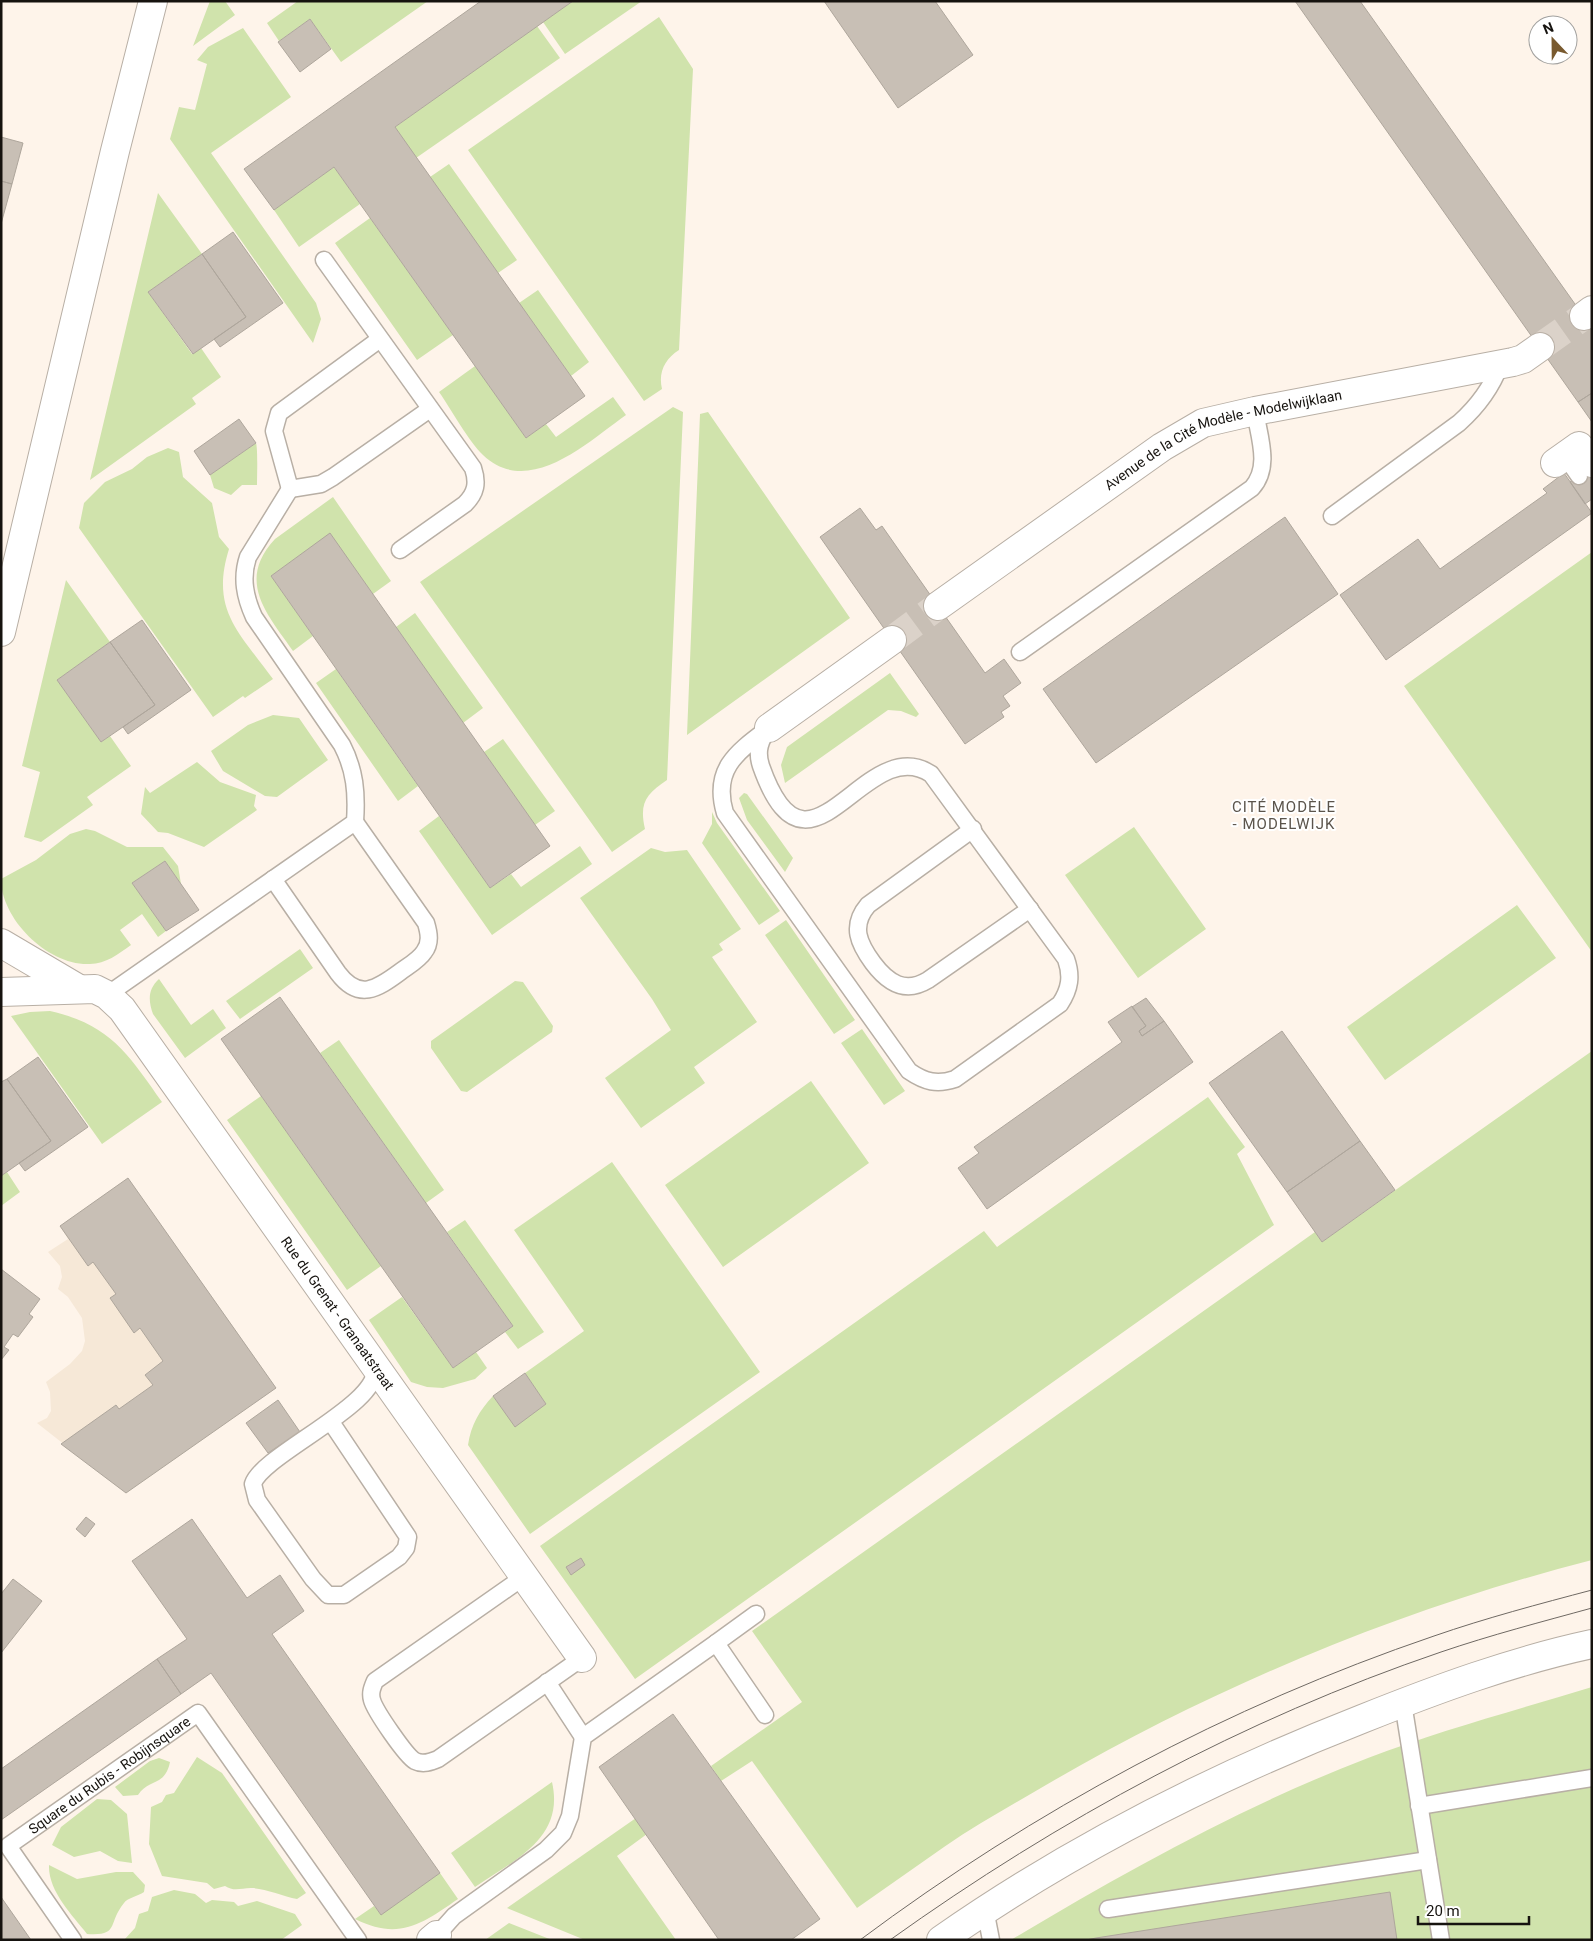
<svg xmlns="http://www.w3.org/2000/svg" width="1593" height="1941" viewBox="0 0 1593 1941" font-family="Roboto,sans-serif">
<rect width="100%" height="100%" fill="#fef4ea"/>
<!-- built -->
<path fill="#f6e8d7" d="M128,1178L276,1388L126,1493L37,1423L47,1418L51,1411L50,1392L46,1382L70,1364L82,1351L85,1341L82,1318L68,1297L58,1289L62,1277L60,1266L48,1252L68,1239L60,1226Z"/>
<!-- green -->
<path fill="#d0e3ac" d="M210,1H225L235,15L193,46Z
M298,1H428L341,62L310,19L279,41L267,23Z
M573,1H642L565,54L543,22Z
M659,17L693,69L679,350C665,359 658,372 662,389L644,401L468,150Z
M537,26L560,58L416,158L395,127Z
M243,28L291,97L211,153L316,303L321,319L313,343L170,139L179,107L195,110L207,64L197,60L208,47Z
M449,164L517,260L498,273L430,177Z
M334,167L360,204L299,247L274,210Z
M158,193L202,254L148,292L192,354L201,348L221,377L192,398L196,404L90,480Z
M370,218L453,335L417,360L335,243Z
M538,290L589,362L571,376L519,303Z
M475,366L526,438L546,424L556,437L613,397L626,415C589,441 529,499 483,455C469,442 451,409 439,392Z
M673,407L683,412L667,780C646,794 639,803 645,829L612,852L420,582Z
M708,412L850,618L687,735L700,414Z
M256,443C258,449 257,476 257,485H242L231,495L214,488L210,475Z
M168,448L179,452L183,477L212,503L219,537L229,549C210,610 239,632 273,679L245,698L243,696L213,717L79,528L84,503L105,482L132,469L147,457Z
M333,497L391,581L373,594L330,534L271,576L313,636L293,651C267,614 236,581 275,539Z
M1592,552V952L1404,686Z
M66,580L110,642L57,680L101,742L110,736L131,766L87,797L93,805L41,842L24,837L40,772L22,766Z
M415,613L483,708L463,723L396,627Z
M336,669L418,786L398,801L316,683Z
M890,673L919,714L916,717L901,711L888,710L785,783L781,765L787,747Z
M273,715L299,718L328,760L277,797L265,796L223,771L211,751L248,725Z
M503,739L555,811L535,825L484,752Z
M197,762L220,782L256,795L254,806L257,810L204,847L168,833L158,832L141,814L145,787L150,793Z
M744,793L747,794L793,858L785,872L747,820L739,798Z
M712,812L717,823L780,911L759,925L702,843L712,824Z
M439,816L490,888L511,874L521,887L580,846L592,864L492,935L419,831Z
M1134,827L1206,929L1138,978L1065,875Z
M86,829L95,831L127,847H163L178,866L181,884L165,861L132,883L166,931L158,937L142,914L120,930L131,945C118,954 106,964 90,964C48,966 1,919 1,879L36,860L70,834Z
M651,848L665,852L687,850L741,929L719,944L723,950L712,957L757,1022L694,1067L705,1083L641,1128L605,1078L671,1030L652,999L580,898Z
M1517,905L1556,958L1385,1080L1347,1027Z
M786,920L855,1020L834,1034L765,935Z
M300,949L313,968L240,1019L226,1001Z
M159,979L191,1025L213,1009L226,1028L185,1058L153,1014C148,1000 148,989 159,979Z
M515,981L523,982L553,1026L552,1032L467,1092L461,1091L431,1048V1041Z
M50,1011C111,1025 128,1054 162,1102L102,1144L11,1016L30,1012Z
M862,1029L905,1091L884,1105L841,1043Z
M339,1040L444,1190L426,1203L320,1053Z
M1592,1051V1560C1401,1609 1216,1686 1046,1785C1012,1805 977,1824 944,1847C915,1867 886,1888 857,1908L752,1761L721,1781L711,1766L802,1702L752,1631L1315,1232L1322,1242Z
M811,1081L869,1163L723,1267L665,1185Z
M261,1096L381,1266L347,1290L227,1120Z
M1208,1097L1245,1147L1237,1154L1274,1225L635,1679L540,1546L984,1231L997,1247Z
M612,1162L760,1372L530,1534L468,1445C471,1425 479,1411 493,1396L515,1426L546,1404L525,1373L584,1331L514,1230Z
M7,1172L20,1192L1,1206V1176Z
M465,1220L544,1332L518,1349L505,1332L513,1326L447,1232Z
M402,1297L453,1368L476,1352L487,1368L475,1379L443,1388L427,1387L411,1382L369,1320Z
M1592,1687V1940H1011C1126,1871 1243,1806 1368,1758C1441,1730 1517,1710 1592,1687Z
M197,1757L222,1773L306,1893L297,1899C283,1896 264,1888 251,1888C241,1888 234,1892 225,1886L214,1889L207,1883L162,1876L149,1844L151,1807L162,1802L166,1795L174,1793Z
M159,1758L170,1762C165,1787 149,1778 138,1795L123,1796L115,1787L150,1761Z
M552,1782C565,1839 514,1860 475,1887L451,1853Z
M97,1799L111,1800L127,1814L132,1863L118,1861L100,1851L74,1857L52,1845L61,1827Z
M636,1818L647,1834L617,1856L676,1940H585L507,1908Z
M49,1865L77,1879L116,1872H133L145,1885L144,1892C138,1896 127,1898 124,1903C107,1924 120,1936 87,1934C72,1915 48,1891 49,1865Z
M440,1873L458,1899C422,1924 399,1941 355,1919L374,1906L381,1914Z
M174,1890L195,1894L206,1903L212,1900L234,1902L238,1906L257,1901L295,1914L302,1925L281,1940H124L135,1928L139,1914L148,1911L152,1897Z
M509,1923L552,1940H485Z"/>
<!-- building -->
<path fill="#c8bfb5" stroke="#aea69c" d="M481,1H573L395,127L585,396L526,438L334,167L274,210L244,169Z
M824,1H935L973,55L898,108Z
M1295,1H1360L1592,328V393L1578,402Z
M310,19L331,49L300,72L278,42Z
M1,137L23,143L12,184L1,181Z
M1,181L12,184L1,224Z
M233,232L283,303L220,347L214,339L246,317L202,254Z
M202,254L246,317L193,354L148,292Z
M1592,393V422L1578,402Z
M239,419L256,443L210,475L194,451Z
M1592,466V499L1585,504L1570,482Z
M1564,473L1592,513L1386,660L1340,595L1418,539L1440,569L1547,493L1543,489Z
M860,508L876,530L882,526L985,673L1004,659L1021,683L1003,696L1010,706L1001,712L1004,717L965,744L820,537Z
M1285,517L1338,594L1096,763L1043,689Z
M330,533L550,846L490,888L271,576Z
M142,620L191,690L128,734L123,727L155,705L110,642Z
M110,642L155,705L101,742L57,680Z
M165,861L199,910L166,931L132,883Z
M280,997L513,1326L453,1368L221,1039Z
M1146,998L1164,1021L1142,1036L1139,1031L1146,1026L1132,1007Z
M1132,1006L1146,1026L1139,1031L1142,1036L1164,1021L1193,1062L987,1209L958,1168L979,1153L974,1147L1122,1042L1108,1022Z
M1282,1031L1360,1141L1287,1192L1209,1083Z
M38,1057L88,1127L25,1171L19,1163L51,1141L7,1079Z
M7,1079L51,1141L1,1176V1082Z
M1360,1141L1395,1190L1322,1242L1287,1192Z
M128,1178L276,1388L126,1493L61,1444L116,1405L119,1409L153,1385L145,1375L163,1361L140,1328L134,1333L110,1298L116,1294L93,1262L88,1266L60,1226Z
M1,1269L40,1299L29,1314L33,1317L18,1337L13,1334L4,1347L9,1350L1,1360Z
M525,1373L546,1404L515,1427L493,1396Z
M278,1400L300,1432L268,1453L246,1423Z
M86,1517L95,1524L85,1537L76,1529Z
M192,1519L247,1598L280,1575L304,1611L272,1634L440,1873L381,1915L211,1673L181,1694L157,1659L187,1639L132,1561Z
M581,1558L585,1565L571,1575L566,1567Z
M13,1579L42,1601L1,1653V1594Z
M157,1659L181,1694L1,1820V1769Z
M673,1714L820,1919L791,1940H719L599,1767Z
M1390,1892L1397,1940H1086L1096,1938Z
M1,1897L31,1940H1Z"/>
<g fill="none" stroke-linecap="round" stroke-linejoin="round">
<!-- street-tunnel -->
<path stroke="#dbd2c9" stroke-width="28" stroke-dasharray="28 14" stroke-linecap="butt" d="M1540,347L1584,316
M892,640L938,606"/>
<!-- lane casing -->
<g stroke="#b8afa5" stroke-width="19">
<g id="lane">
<path d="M324,260L473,468C478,483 476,493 465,504L400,550"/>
<path d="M380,339L279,413L274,431L290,489L321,484L333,477L430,409"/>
<path d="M1565,456L1579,476"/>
<path d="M1332,516L1459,423C1478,406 1491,389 1500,365"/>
<path d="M1020,652L1252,488C1271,467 1259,437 1255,411"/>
<path d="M769,728C760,740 756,751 761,766C809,902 864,730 931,774L1066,959C1072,976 1070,989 1060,1004L955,1079C937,1085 925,1082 909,1071L725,813C712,769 737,752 769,728Z"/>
<path d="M973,829L868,905C850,926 859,944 873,963C888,983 905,994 928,980L1030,909"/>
<path d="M273,879L338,973C359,1001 377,989 400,972C408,966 419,960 424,952C431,943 429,933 426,923L355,822"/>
<path d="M107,995L355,822C357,793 355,770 342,745L254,617C245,597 241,578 248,557L290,489"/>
<path d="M331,1422L408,1537L406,1548L399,1557L344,1595H328L313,1579L257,1500L253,1484C262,1454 387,1402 374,1365"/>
<path d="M525,1576L375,1681C372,1688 370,1693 372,1700C375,1711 406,1756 415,1761C423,1765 431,1762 438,1759L582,1658"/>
<path d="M716,1643L756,1614"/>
<path d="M547,1682L583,1737"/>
<path d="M1403,1703L1441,1940"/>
<path d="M1419,1806L1592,1778"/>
<path d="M985,1909L991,1940"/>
<path d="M1108,1909L1428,1860"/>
<path d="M437,1935L454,1916L546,1850L563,1833L570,1816L583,1737L716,1643L765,1715"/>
<path id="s1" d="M73,1940L8,1846L198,1713L358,1940"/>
</g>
</g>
<!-- street casing -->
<g stroke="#b8afa5" stroke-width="30">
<g id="street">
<path d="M1584,316L1592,310"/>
<path d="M1555,463L1579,446L1592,463"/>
<path id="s2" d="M938,606L1162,447L1203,423L1255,411L1513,362L1523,359L1540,347"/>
<path d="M769,728L892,640"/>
<path d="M1,943L79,989"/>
<path id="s3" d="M1,992L95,989L107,995L122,1009L582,1658"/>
<path d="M431,1940L437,1935"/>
<path d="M941,1940C1071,1849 1214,1777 1362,1719C1437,1689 1513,1661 1592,1644"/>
</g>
</g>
<!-- secondary casing -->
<g stroke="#b8afa5" stroke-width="30">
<path id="secondary" d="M1,632L115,151L153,1"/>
</g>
<!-- lane -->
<use href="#lane" stroke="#fff" stroke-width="16"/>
<!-- street -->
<use href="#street" stroke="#fff" stroke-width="28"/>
<!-- secondary -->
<use href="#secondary" stroke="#fff" stroke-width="28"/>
<!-- tram -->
<path stroke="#6f6963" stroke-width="1" d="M860,1940C1034,1810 1228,1706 1434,1636C1486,1618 1539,1604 1592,1590
M890,1940C1059,1819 1244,1719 1441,1652C1491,1635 1541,1622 1592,1608"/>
</g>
<g text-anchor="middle" stroke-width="4" stroke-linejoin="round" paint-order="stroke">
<!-- street labels -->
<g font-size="14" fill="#16130f" stroke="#fff">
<text dy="5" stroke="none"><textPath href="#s2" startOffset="335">Avenue de la Cité Modèle - Modelwijklaan</textPath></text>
<text dy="5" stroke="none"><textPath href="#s3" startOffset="501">Rue du Grenat - Granaatstraat</textPath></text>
<text dy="5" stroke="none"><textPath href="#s1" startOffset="238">Square du Rubis - Robijnsquare</textPath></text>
</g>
<!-- neighbourhood labels -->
<g font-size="15" letter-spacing="1" fill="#5b544b" stroke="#fff">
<text x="1284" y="812">CITÉ MODÈLE<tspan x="1284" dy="17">- MODELWIJK</tspan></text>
</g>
</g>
<!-- border -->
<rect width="1593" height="1941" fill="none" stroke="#16130f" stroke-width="5"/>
<!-- north arrow -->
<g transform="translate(1553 40) rotate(338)"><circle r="24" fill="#ffffff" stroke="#a2a19f"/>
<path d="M0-4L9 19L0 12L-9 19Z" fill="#795a2f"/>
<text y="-8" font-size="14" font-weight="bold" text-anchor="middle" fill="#16130f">N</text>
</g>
<!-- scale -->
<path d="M1418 1916v8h111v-8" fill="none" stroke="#16130f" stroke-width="2.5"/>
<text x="1426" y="1916" font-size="15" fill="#16130f" stroke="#ffffff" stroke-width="4" paint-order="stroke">20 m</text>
</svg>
